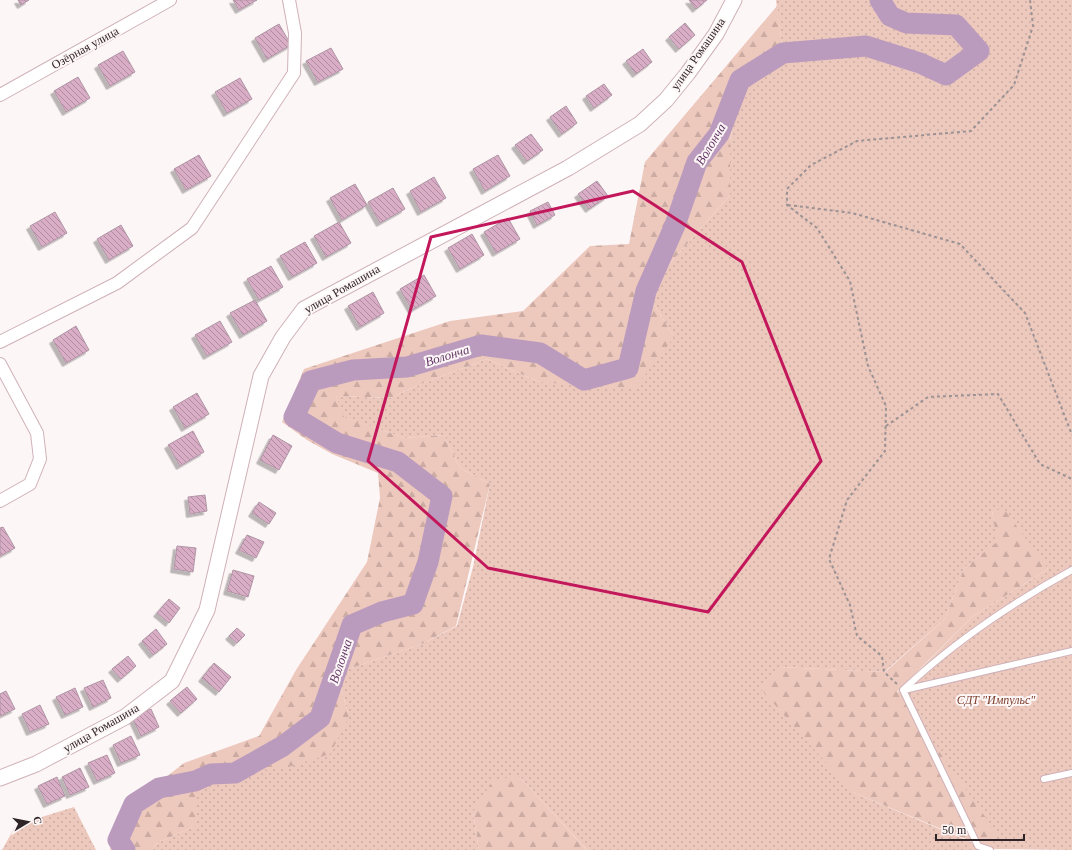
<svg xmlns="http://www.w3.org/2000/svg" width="1072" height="850" viewBox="0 0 1072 850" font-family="Georgia,serif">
<defs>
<pattern id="grass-dots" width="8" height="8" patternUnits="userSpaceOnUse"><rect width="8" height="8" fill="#edc8bd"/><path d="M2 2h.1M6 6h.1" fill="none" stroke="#ccaca2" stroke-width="1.8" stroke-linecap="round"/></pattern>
<pattern id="forest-firs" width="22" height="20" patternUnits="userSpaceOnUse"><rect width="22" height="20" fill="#edc8bd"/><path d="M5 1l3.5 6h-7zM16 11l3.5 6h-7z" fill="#ccaca2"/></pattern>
<pattern id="building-back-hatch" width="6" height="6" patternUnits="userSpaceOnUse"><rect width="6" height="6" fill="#d9adc6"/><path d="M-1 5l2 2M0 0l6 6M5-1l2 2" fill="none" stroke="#b08ca1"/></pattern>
<filter id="shadow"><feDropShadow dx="-3.5" dy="3.5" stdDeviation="0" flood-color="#0004"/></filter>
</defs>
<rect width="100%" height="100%" fill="#fdf6f7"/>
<!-- grass -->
<path fill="url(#grass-dots)" d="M776,0H1072V850L990,849L897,693L972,617L1048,569L992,511L998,542L964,568L945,619L884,672L780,667L852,792L990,850H587L519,776L473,812L479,850H152L157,843L195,826V781L211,774L235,773L349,717L337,673L422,644L457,626L473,567L490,484L460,468L444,435L405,438L343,417L336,396L390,398L416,386L487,359L539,382L674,337L646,291L730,195V142L740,80L783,53Z
M74,807L96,850H2L16,825Z"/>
<!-- forest -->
<path fill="url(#forest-firs)" d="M777,6L783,53L740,80L730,142V195L646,291L674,337L634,389L539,382L487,359L416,386L390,398L336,396L344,417L405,438L444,435L460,468L490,484L456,626L422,644L337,673L349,717L330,754L285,768L211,774L195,781V826L157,843L152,850H110L117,816L184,763L259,736L296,670L367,562L380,498L378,473L332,454L307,440L282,422L304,369L450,321L523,311L590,246L629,244L645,162Z
M1004,509L1048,569L972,617L897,692L996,832L990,849L852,792L760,688L780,667L885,672L945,619L964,568L997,542L992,511Z
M519,776L584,847L587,850H479L473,812L493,780Z"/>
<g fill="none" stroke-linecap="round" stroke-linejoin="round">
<!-- river -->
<path stroke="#bb9bbd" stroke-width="21" d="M125,850L118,840L134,804L159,788L195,781L211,774L235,773L283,746L320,718L352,625L382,612L413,604L428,562L442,496L398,462L337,443L294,417L311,381L353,370L407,367L481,345L540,353L584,380L628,368L646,291L675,225L697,162L719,134L740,80L783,53L866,46L920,63L946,75L979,51L956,25L906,23L890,16L880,0"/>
</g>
<!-- building -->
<path fill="url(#building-back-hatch)" stroke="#af95a4" filter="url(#shadow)" d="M18,0H29L21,5Z
M233,0H257L239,10Z
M689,0H707L696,9Z
M685,23L695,35L679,49L669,37Z
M279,24L291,45L267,59L255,38Z
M331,48L343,69L318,82L306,61Z
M643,49L652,62L636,74L626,61Z
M123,51L135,72L110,86L98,65Z
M78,77L90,98L66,112L54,91Z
M240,78L252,99L227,113L215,92Z
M604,84L612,95L594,108L586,96Z
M566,106L577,123L562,134L550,117Z
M531,134L543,150L527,161L515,145Z
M199,155L211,176L186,190L174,169Z
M498,155L510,176L485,191L473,169Z
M434,177L446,198L421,212L410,191Z
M597,181L608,196L589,209L578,194Z
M355,184L367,205L342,220L330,198Z
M393,188L405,209L380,223L368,202Z
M548,202L555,215L537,225L530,211Z
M55,212L67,233L42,247L30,226Z
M508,218L520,239L496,253L484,232Z
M339,222L351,243L326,257L314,236Z
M121,225L133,246L109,260L97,239Z
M472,234L484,255L460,269L448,248Z
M305,242L317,263L292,277L280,256Z
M271,266L283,287L259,300L247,279Z
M424,275L436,296L412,310L400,289Z
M373,292L384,313L360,327L348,306Z
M255,300L267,321L243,335L230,313Z
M220,321L232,342L207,356L195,335Z
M76,326L89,350L66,363L53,340Z
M197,393L209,414L185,428L173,407Z
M193,431L204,452L180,466L168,445Z
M273,435L292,446L279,470L260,460Z
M205,495L207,511L190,514L188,497Z
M259,502L276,513L269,524L252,513Z
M3,527L15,548L0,556V528Z
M247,535L264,542L256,558L239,550Z
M177,546L196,548L193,572L174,569Z
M233,570L254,576L248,597L227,591Z
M169,599L180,608L169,623L157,613Z
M237,628L245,635L237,643L229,636Z
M156,629L167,644L153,655L142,641Z
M128,656L136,666L121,679L112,669Z
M214,663L231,677L219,692L202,678Z
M103,680L111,698L93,707L84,688Z
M187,687L197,699L181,713L170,701Z
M75,688L83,707L65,715L56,697Z
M6,691L15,709L0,716V694Z
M40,705L49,724L30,732L22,714Z
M151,709L159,727L141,736L132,717Z
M131,736L140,755L121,763L113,745Z
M107,755L115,773L97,781L88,763Z
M80,768L89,787L70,795L62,777Z
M57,777L65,796L47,804L38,786Z"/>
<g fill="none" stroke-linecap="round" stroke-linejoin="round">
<!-- service casing -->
<g stroke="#cfb1b8" stroke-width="8">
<path id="service" d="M904,690L1072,651
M1044,779L1072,773
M990,850L978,846L903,690C953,643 1012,603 1072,570"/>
</g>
<!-- minor casing -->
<g stroke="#cfb1b8" stroke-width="14">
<path id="minor" d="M0,95L170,0
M0,342L117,283L192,228L294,73L295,33L289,0
M0,364L37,433L40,459L30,484L0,501"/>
</g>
<!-- tertiary casing -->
<g stroke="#cfb1b8" stroke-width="17">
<path id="tertiary" d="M0,778L36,764L125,717L172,681L207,610L261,376L283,337L304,309L568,168L640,124L666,100L688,73L716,34L734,0"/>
</g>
<!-- path -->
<path stroke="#9b9294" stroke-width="2" stroke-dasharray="3 3" stroke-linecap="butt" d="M788,205L852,213L960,244L1025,313L1072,435
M886,426L928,397L998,394L1040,464L1072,479
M897,684L884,672L882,656L857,636L850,605L829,559L847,500L885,451L886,406L868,366L850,281L817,228L787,205V189L811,165L857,141L971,131L1014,85L1033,26L1030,0"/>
<!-- service -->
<use href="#service" stroke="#fff" stroke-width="6"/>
<!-- minor -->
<use href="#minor" stroke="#fff" stroke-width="12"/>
<!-- tertiary -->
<use href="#tertiary" stroke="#fff" stroke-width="15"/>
</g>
<!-- marked area -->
<path fill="none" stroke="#c2185b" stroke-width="3" stroke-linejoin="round" d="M633,191L742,262L821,461L708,612L488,568L368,461L431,237Z"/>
<g text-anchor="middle" stroke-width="4" stroke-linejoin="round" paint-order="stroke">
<!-- street labels -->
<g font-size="12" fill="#2e2326" stroke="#fdf6f7">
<text transform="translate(85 48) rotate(-29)" y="4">Озёрная улица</text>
<text transform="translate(698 54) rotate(-55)" y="4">улица Ромашина</text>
<text transform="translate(342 289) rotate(-30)" y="4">улица Ромашина</text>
<text transform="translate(101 728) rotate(-30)" y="4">улица Ромашина</text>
</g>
<!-- park labels -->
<g font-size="12" font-style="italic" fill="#7c3f2c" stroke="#fdf6f7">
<text x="996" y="704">СДТ "Импульс"</text>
</g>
<!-- water labels -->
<g font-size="13" font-style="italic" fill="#653a68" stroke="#fdf6f7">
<text transform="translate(710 144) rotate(-59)" y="5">Волонча</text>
<text transform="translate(447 355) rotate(-17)" y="5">Волонча</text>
<text transform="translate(340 661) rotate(-71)" y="5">Волонча</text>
</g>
</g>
<!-- north arrow -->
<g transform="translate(28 822) rotate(80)" stroke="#fdf6f7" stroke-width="3" paint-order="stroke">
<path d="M0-3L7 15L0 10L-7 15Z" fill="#2e2326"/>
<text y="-6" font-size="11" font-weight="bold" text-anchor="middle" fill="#2e2326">С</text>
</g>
<!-- scale -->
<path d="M936 834v6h88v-6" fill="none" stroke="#2e2326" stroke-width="2"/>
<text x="942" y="834" font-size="12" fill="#2e2326" stroke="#fdf6f7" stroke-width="3" paint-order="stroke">50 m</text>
</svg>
